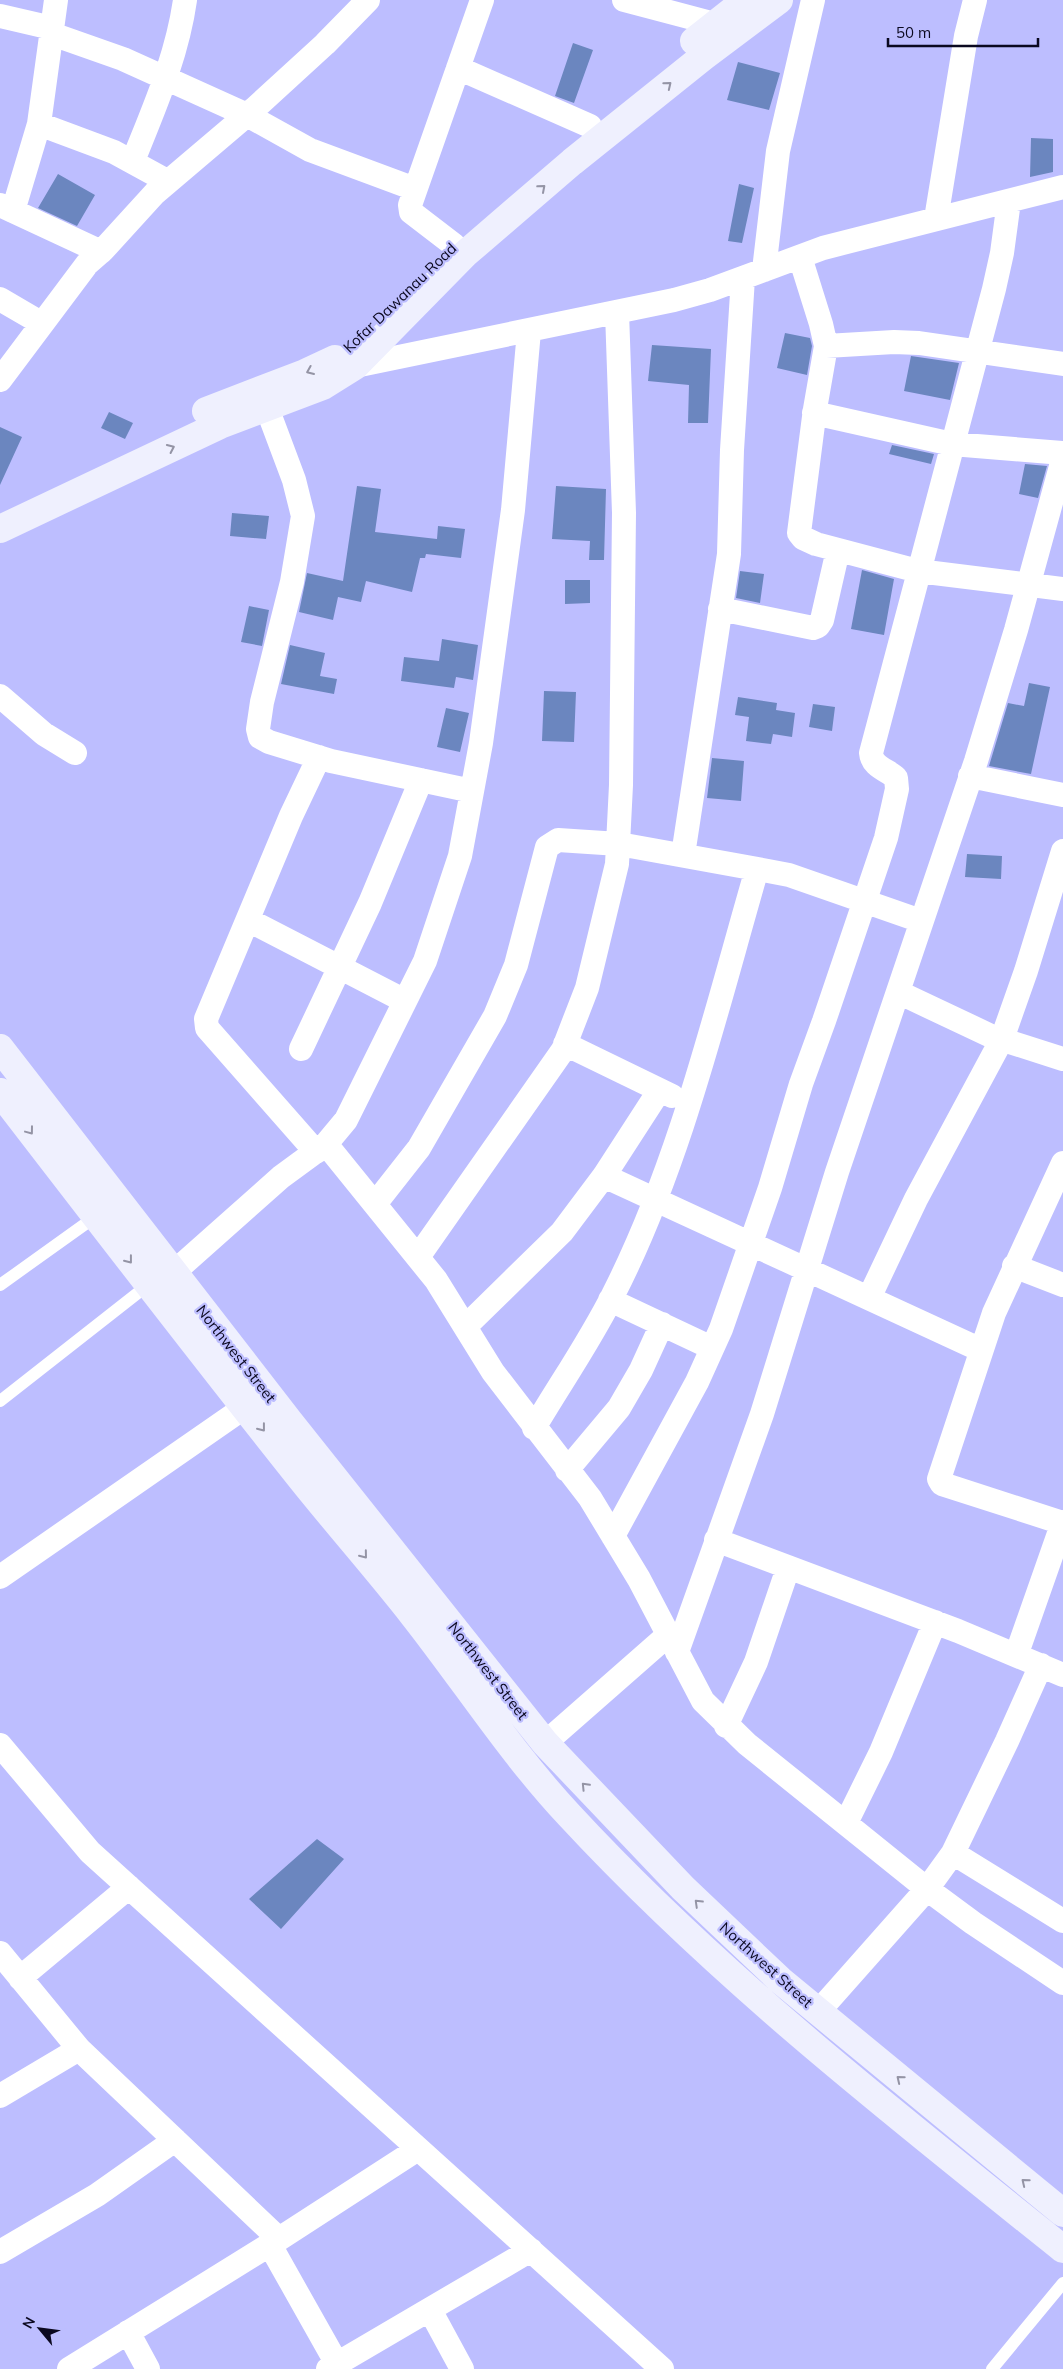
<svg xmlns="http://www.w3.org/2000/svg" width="1063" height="2369" viewBox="0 0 1063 2369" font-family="Mulish,sans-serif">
<rect width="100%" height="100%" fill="#bdbeff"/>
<!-- building -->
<path fill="#6b86bf" d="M573,43L593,50L574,103L555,96Z
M738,62L780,73L769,110L727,100Z
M1031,138L1053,139V172L1030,177Z
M58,174L95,195L77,226L38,208Z
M739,184L754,188L742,243L728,241Z
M785,333L810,338L812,346L807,375L777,368Z
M652,345L711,349L708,423H688L689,385L648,381Z
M911,356L959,363L950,400L904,391Z
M109,412L133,423L125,439L101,428Z
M0,427L22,437L0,485Z
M892,445L934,454L931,464L889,454Z
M1025,464L1047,466L1038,498L1019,494Z
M357,486L381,489L375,532L437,539L438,526L465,529L461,558L426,554L425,558H420L412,592L366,581L361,602L338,597L333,620L299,612L307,573L343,581Z
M556,486L606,489L604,560H589L590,541L552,539Z
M232,513L269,516L266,539L230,536Z
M862,570L894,579L884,635L851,629Z
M740,571L764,574L760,603L736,598Z
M565,580H590V603L565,604Z
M249,606L269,610L262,646L241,642Z
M442,639L478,645L473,680L456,677L454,688L401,681L404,657L439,661Z
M290,645L325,653L320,676L337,679L334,694L281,684Z
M1029,683L1050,687L1031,774L989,766L1008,703L1024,706Z
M544,691L576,692L574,742L542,741Z
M738,697L777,703L776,710L795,713L792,737L773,734L771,744L746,741L749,717L735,715Z
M813,704L835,707L832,731L809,727Z
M446,708L469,713L460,752L437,747Z
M712,758L744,761L741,801L707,798Z
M967,854L1002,856L1001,879L965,877Z
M317,1839L344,1859L281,1929L249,1899Z"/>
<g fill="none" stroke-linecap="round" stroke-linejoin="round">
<!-- lane -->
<path stroke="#fff" stroke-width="12" d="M0,1285L95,1217
M0,1401L148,1285
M992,2369L1063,2283"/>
<!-- street -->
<path stroke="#fff" stroke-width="24" d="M624,0L715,24
M0,16L52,28
M52,34L123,59L247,115L310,150L415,189
M458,68L590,126
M39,124L114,152L167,181
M133,161C154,108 177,57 185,0
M0,205L101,252
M13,211L39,124L56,0
M936,219L966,36L975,0
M454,245L411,212L410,205L482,0
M800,257L821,324L826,346L815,409L799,533L803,538L816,544L918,571L1063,589
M764,270L778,151L813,0
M0,299L41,323
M826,346L894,342L919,343L1063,364
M355,366L674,300L710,290L823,248L1063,187
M0,380L87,264L103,250L155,193L254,109L325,44L368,0
M267,408L294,480L303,516L292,582L262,702L258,729L260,737L269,742L331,761L472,791
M814,413L952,444L1063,453
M720,609L813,628L818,626L822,620L838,550
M0,696L44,734L75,753
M970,776L1063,795
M683,855L729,554L732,450L743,278
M248,920L405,1001
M898,992L991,1036L1063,1059
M565,1044L672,1096
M301,1049L370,903L421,780
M326,1144L436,1280L493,1372L590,1498L639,1579L703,1701L747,1744L927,1889L973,1923L1063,1983
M316,1152L207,1028L206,1019L291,816L319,757
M1063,1163L994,1313L939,1479L942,1484L1063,1523
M604,1176L981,1350
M375,1204L419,1148L495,1016L516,965L547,847L558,840L619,844L768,871L789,875L921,921
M418,1257L563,1050L587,988L617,864L621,785L624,513L617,312
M1014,1266L1063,1285
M173,1273L281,1177L326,1144L346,1120L425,961L460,856L481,743L513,510L529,331
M869,1298L916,1199L1002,1039L1026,971L1063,851
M610,1300L712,1348
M466,1326L562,1232L604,1176L659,1091
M534,1428C560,1384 590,1341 613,1295C680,1164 716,1010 757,869
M567,1470L619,1408L641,1370L662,1324
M613,1536L697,1382L721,1329L770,1188L801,1084L824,1021L886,838L897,789L896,778C888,770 872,767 871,753L994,289L1002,253L1009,201
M716,1540L958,1631L1063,1675
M0,1577L245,1407
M677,1652L762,1414L837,1172L976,761L1016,630L1063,459
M1017,1653L1063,1522
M726,1726L756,1662L788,1568
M545,1743L668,1635
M0,1745L90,1852L662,2369
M846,1823L881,1752L935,1622
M953,1853L1063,1921
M0,1953L79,2049L279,2239
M20,1978L129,1887
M818,2012L927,1889L953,1853L1007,1741L1041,1665
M0,2096L79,2049
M270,2245L337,2364
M0,2252L97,2195L175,2140
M430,2310L462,2369
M128,2332L148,2369
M69,2369L279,2239L418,2149
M328,2369L531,2250"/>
<!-- secondary -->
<path stroke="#eff0fe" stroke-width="28" d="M694,41L746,0
M206,411L305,373L335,359
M0,529L220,425L323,386L355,366L465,254L572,162L703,57L779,0
M0,1048L289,1421L545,1743L683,1888L780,1980L1063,2213
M0,1092C100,1222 200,1352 302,1480C338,1525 377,1569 413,1615C465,1681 511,1753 569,1815C718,1976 892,2112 1063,2249"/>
</g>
<!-- one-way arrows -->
<defs><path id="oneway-chevron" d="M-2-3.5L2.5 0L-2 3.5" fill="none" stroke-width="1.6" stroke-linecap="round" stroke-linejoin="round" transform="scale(1.25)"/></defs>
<g stroke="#9494a5">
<use href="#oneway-chevron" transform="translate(668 85) rotate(-39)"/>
<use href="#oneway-chevron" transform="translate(542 188) rotate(-41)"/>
<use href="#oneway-chevron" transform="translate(310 371) rotate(157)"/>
<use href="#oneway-chevron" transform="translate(171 448) rotate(-25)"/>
<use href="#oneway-chevron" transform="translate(30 1131) rotate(53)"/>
<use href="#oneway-chevron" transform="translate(129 1260) rotate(52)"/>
<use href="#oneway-chevron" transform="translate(262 1428) rotate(52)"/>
<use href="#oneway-chevron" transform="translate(364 1555) rotate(51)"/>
<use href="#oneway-chevron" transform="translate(585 1786) rotate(-134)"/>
<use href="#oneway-chevron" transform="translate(698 1903) rotate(-136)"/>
<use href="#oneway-chevron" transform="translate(900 2079) rotate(-141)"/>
<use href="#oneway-chevron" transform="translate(1025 2182) rotate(-141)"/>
</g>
<g text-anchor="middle" stroke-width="4.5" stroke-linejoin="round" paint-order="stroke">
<!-- street labels -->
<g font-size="15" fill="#0b0920" stroke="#bdbeff">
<text transform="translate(400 298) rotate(-44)" y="5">Kofar Dawanau Road</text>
<text transform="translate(236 1354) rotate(52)" y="5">Northwest Street</text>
<text transform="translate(488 1671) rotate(52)" y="5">Northwest Street</text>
<text transform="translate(766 1965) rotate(42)" y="5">Northwest Street</text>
</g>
</g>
<!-- north arrow -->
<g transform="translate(40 2329) rotate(299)" stroke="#bdbeff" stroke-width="4" paint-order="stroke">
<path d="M0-4L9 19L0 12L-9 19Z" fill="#0b0920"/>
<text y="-8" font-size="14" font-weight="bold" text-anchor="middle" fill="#0b0920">N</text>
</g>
<!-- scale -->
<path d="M888 38v8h150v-8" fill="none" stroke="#0b0920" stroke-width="2.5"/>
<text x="896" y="38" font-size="15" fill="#0b0920" stroke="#bdbeff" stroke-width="4" paint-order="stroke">50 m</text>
</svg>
